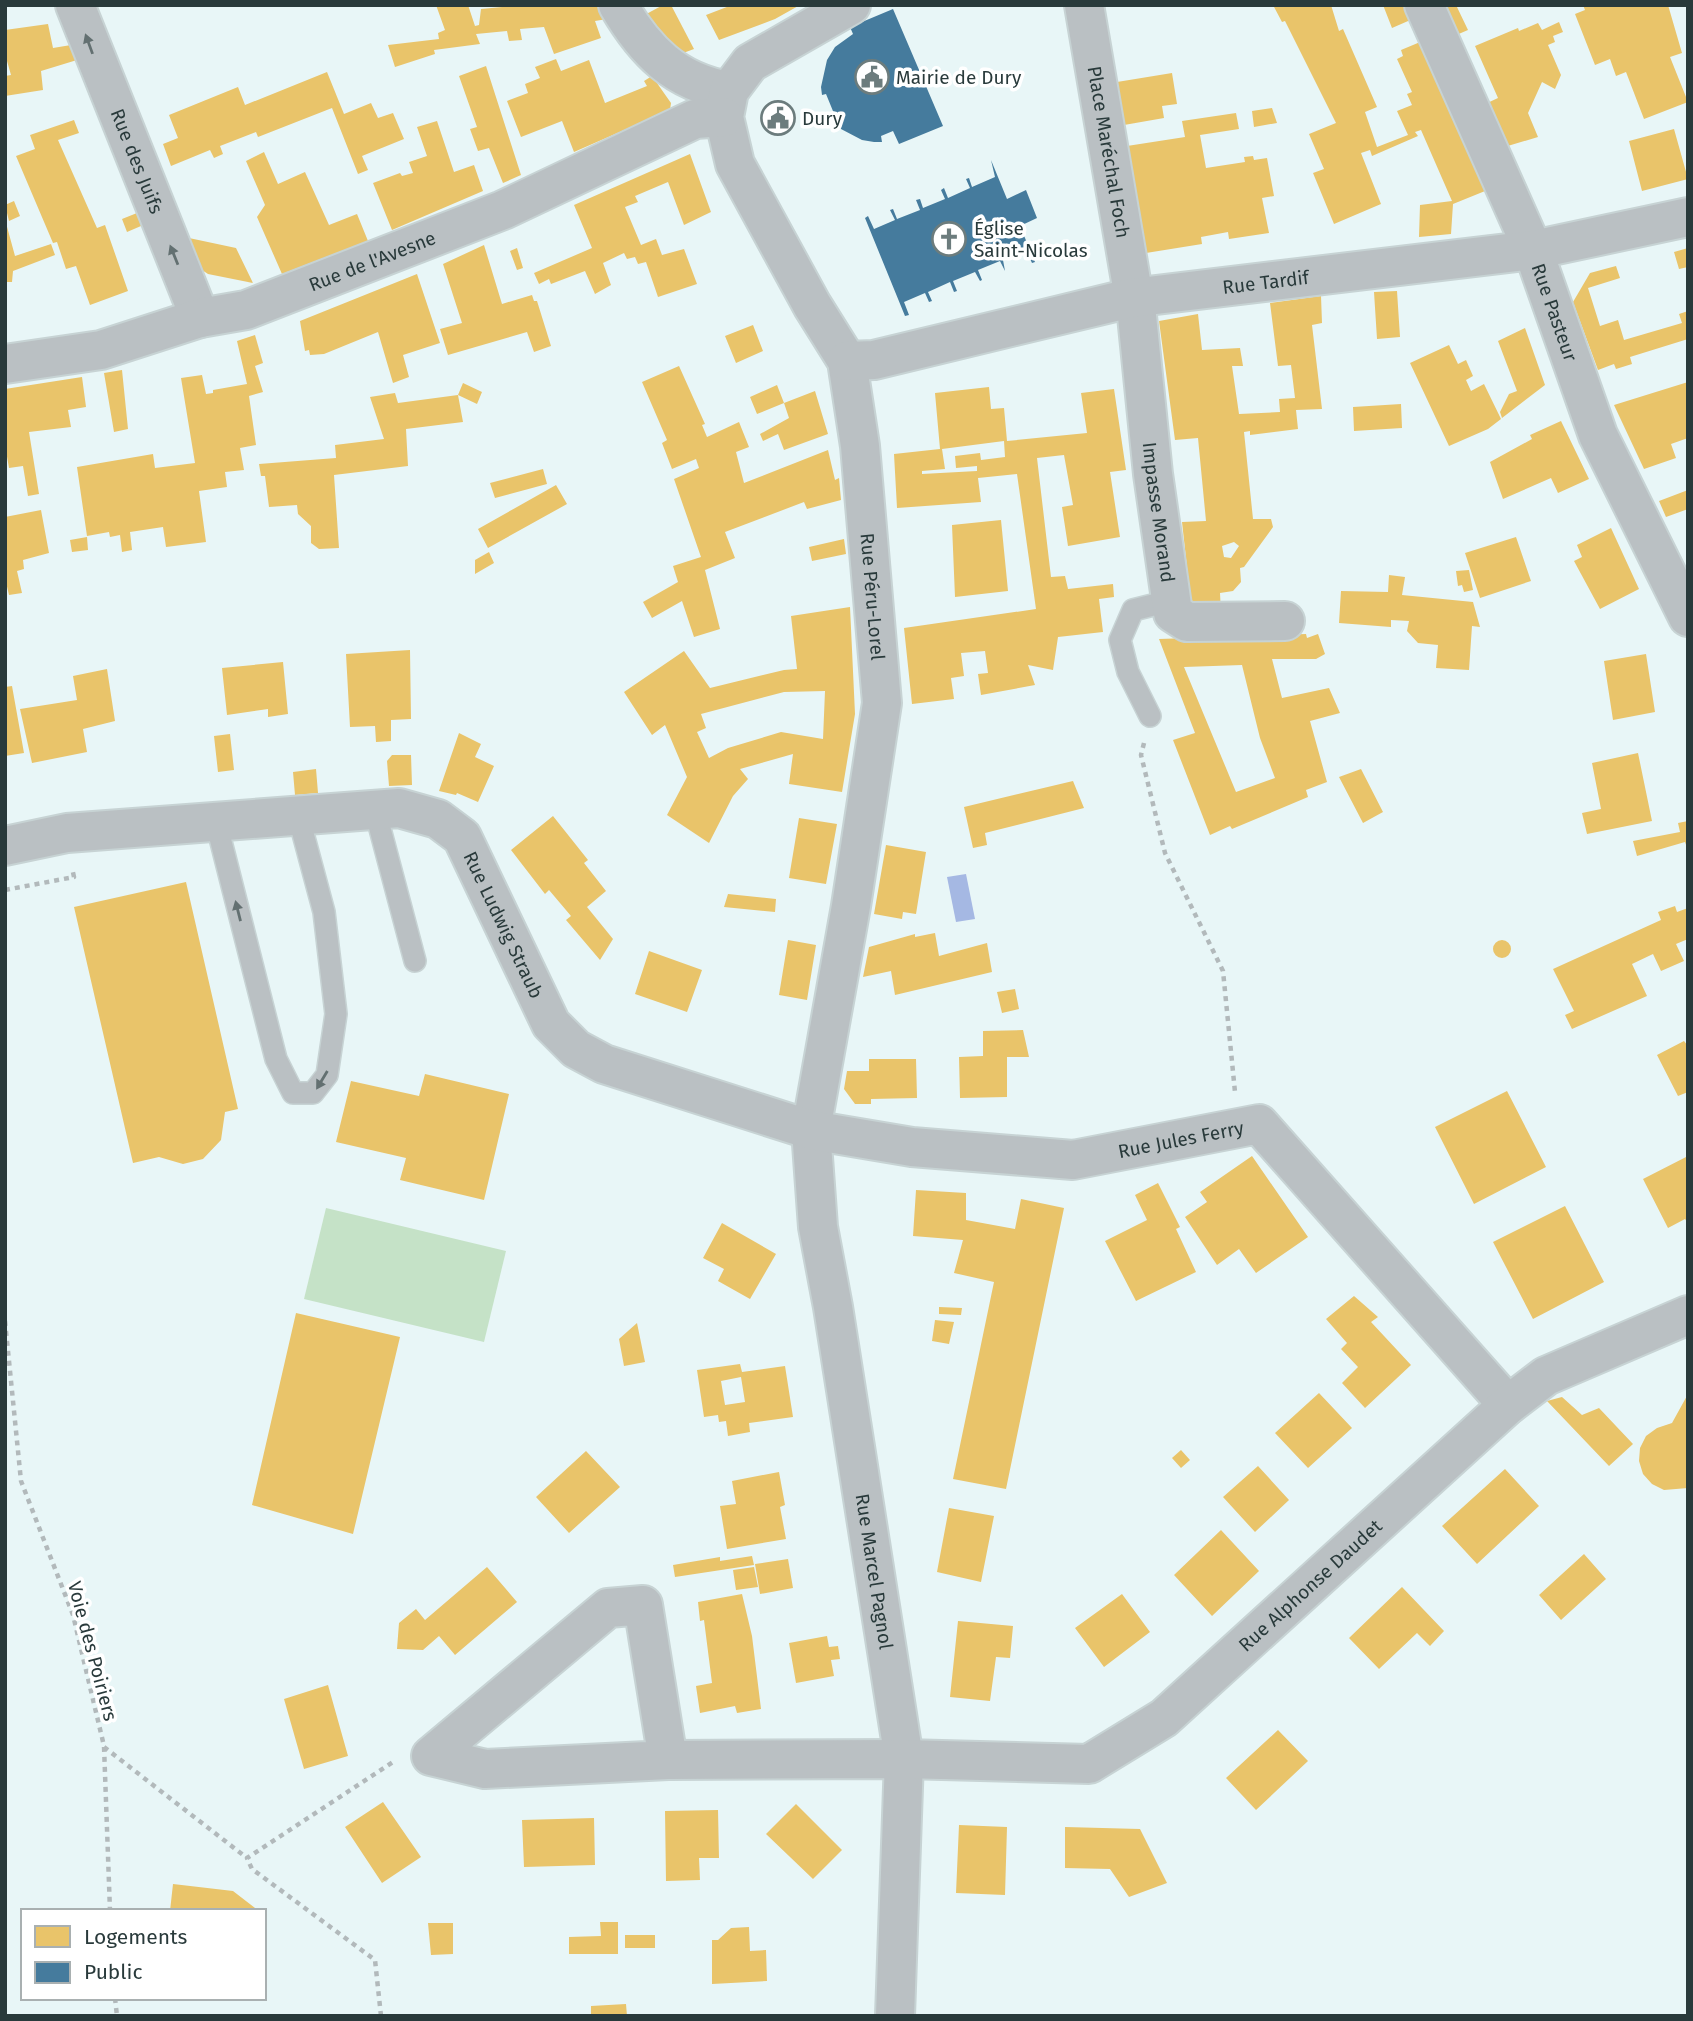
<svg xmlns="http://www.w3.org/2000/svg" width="1693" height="2021" viewBox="0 0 1693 2021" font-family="'Fira Sans',sans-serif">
<rect width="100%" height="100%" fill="#e8f6f7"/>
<!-- green -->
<path fill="#c5e2c7" d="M326,1208L506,1251L484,1342L304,1299Z"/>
<!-- water -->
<path fill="#a5b8e3" d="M966,874L975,919L956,922L947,877Z"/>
<!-- homes -->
<path fill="#e9c46a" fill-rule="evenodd" d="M436,5H468L475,26L479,25L481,9L514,6L601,5L607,19L595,21L601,38L554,54L544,27L520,29L522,40L509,41L507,31L476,34L480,44L434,50L435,54L395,67L388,45L439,39L438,33L445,30Z
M663,5H671L694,49L667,59L639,18Z
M732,5H800L775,19L719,40L706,15Z
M1273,5H1331L1339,31L1343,29L1377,107L1365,112L1377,147L1408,135L1397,111L1412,105L1407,94L1412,92L1397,59L1403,56L1401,50L1425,40L1490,189L1453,204L1451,234L1419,237L1420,205L1452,201L1421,130L1415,132L1418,136L1372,156L1370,150L1361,153L1381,204L1334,224L1313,173L1324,169L1309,134L1336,123L1285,21L1282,22Z
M1383,5H1409L1415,18L1392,28Z
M1439,5H1456L1468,30L1454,36Z
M1583,5H1668L1682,53L1670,57L1688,102L1644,119L1626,72L1616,76L1610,59L1595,65L1575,14L1585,10Z
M1559,22L1563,32L1553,36L1555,42L1548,45L1561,75L1555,89L1542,82L1528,113L1538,137L1501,148L1483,105L1498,98L1475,46L1518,28L1519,31L1538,23L1542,30Z
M48,24L53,48L71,45L77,60L41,71L43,90L5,96V76L11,75L5,54V30Z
M556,59L561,71L589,60L605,103L647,86L644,81L652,76L671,103L670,110L574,152L562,121L521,137L507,101L528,93L525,84L540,78L535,67Z
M486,66L521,175L503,183L489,148L478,151L470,129L477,127L459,76Z
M327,72L344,114L371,103L378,118L393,113L404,139L362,156L368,170L358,174L332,108L258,137L256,132L220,146L223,154L214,158L210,150L171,166L163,144L178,138L169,115L238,87L245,105Z
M1172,73L1177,104L1162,106L1164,118L1124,125L1117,82Z
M1272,108L1277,123L1254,127L1252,111Z
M1236,113L1239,129L1200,135L1206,168L1245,162L1244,157L1253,156L1254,160L1267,158L1274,196L1262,198L1269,233L1229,239L1228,232L1201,237L1202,244L1146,253L1127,146L1185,137L1182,121Z
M74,120L79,133L58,140L97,228L105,225L128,291L90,305L76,266L66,269L57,242L53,243L16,156L35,149L30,135Z
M437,121L454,172L474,165L483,191L392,230L373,183L400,173L402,176L413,173L409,162L427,156L417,127Z
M1674,129L1688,179L1642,191L1629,141Z
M264,152L278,184L305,172L329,225L357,214L368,241L282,274L257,217L265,205L246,161Z
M690,154L711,212L684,225L668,182L635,196L638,202L625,207L641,245L656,239L662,255L684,249L697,284L658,297L646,262L638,264L635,257L627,259L624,253L603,263L611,285L595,294L585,271L551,284L549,279L539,284L534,273L592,248L574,205Z
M14,201L20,216L9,221L5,205Z
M137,213L141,226L127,232L122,219Z
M6,223L15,256L51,244L55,255L13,271L12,282H5Z
M189,238L236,248L253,283L208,274L202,270Z
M484,245L502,304L532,295L534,301H537L551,346L534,352L527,332L448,355L440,329L462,323L443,264Z
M517,248L523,268L517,270L510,251Z
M1688,248V267L1679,269L1674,252Z
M1616,266L1620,278L1588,288L1600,326L1618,320L1624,340L1682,323L1679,314L1688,311V339L1630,357L1632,364L1616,369L1614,364L1598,370L1573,302L1590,273Z
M417,274L440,343L403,355L409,377L393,383L378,332L324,354L310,355L309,350L305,351L300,321Z
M1397,291L1400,337L1377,339L1374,292Z
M1321,296L1322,323L1312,325L1322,409L1296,410L1298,429L1250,435V431L1244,432L1253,519H1271L1273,527L1244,567L1240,568L1241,582L1233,591L1220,593L1221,613L1192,612L1182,522L1206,521L1198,438L1175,440L1159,321L1198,314L1202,350L1240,348L1243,366H1232L1239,414L1280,412L1279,399L1295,398L1291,365L1278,366L1270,303ZM1234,542L1239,546L1231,558L1224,557L1222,546Z
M753,325L763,351L736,363L725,336Z
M1525,328L1545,385L1502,418L1500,412L1509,394L1517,391L1498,341Z
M255,335L263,363L255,366L263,392L249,396L256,445L240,448L244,470L225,472L227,487L199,491L206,542L166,547L163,527L130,532L132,550L122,552L120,535L110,537L109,532L87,536L77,467L153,454L155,468L195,463L181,378L202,375L206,394L213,393V390L247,384L237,341Z
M1449,345L1458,364L1466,360L1473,376L1466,380L1471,391L1484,384L1501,419L1488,429L1449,446L1410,363Z
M679,366L705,424L702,425L707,437L739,422L749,447L736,452L744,483L828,450L835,480L839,478L841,500L807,509L804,502L725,532L735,558L705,570L720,629L694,637L682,601L652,618L643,602L678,582L673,566L701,557L674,479L699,468L696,459L672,469L662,443L667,440L642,382Z
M122,370L128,429L114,432L104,373Z
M82,377L86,407L68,410L71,427L29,432L39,494L28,496L23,466L9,468L5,445V389Z
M1688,382V438L1671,444L1676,458L1644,469L1614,405Z
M463,383L482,392L477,404L458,395L463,422L406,429L408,466L334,475L339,548L319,549L311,543V526L298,514L297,505L269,507L265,476H261L259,464L336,458L335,445L384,439L370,397L395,393L398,403L458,395Z
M777,385L784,403L757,414L750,397Z
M989,387L991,409L1004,408L1007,441L1087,433L1081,393L1114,389L1126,470L1110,472L1120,537L1068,546L1062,507L1073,505L1064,455L1037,458L1051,577L1065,576L1068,589L1113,584L1114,597L1099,599L1103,632L1058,637L1053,670L1028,665L1035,685L981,695L978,674L988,673L985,651L961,653L964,676L951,678L954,699L912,704L904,628L1036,609L1017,474L978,478L981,502L897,508L894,454L940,449L935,393ZM1004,441L1005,457L981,460L980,453L955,456L956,468L977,466V471L922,474V471L945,469L942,449Z
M815,391L828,434L784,450L778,434L763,441L760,434L789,418L784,403Z
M1401,404L1402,428L1354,431L1353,407Z
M1561,421L1589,479L1558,493L1551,478L1503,499L1490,462L1532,439L1530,435Z
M543,469L547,484L495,498L490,483Z
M556,485L567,504L488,548L478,529Z
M1688,490V509L1666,517L1659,501Z
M41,510L49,553L23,560L24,569L17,571L22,593L9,595L5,578V517Z
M1001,520L1008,591L955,597L952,525Z
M1611,528L1639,589L1600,609L1574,561L1582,557L1577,545Z
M87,537L88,550L72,552L70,540Z
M1516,537L1531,581L1480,598L1465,553Z
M844,539L846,554L812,561L809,547Z
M489,552L494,563L475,574V560Z
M1469,570L1473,590L1464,592L1462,585L1458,586L1456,571Z
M1389,575L1405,577L1402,595L1473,602L1480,627L1472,626L1469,670L1436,668L1438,645L1418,643L1407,631L1409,621L1391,620V627L1339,623L1341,591L1388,592Z
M850,607L855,714L842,792L789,784L793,754L740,769L748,779L733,796L709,843L667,815L687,777L665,725L652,735L624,692L684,651L710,688L784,670L797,669L791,616ZM825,691L823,739L781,732L728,748L709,758L697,732L706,728L701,714L784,692Z
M1306,634L1307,638L1318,634L1325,654L1316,659H1272L1282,698L1329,688L1340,713L1310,721L1327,782L1306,790L1308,797L1232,829L1230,826L1210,835L1173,740L1195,733L1159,639ZM1242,665L1260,738L1275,778L1236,792L1184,667Z
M410,650L411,719L391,720V741L376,742L375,726L350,727L346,654Z
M1646,654L1655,712L1613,720L1604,661Z
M283,662L288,714L268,717V709L227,715L222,668Z
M107,669L115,721L83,729L87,752L32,763L20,709L77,700L73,676Z
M12,686L24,753L5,756V687Z
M459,733L481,744L475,757L494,766L478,802L457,793L456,795L439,791Z
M230,734L234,770L218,772L214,736Z
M1638,753L1652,821L1587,834L1582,813L1601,809L1592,763Z
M392,755H411L412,785L389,786L387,761Z
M316,769L318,793L295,795L293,772Z
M1361,769L1383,812L1363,823L1339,777Z
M1073,781L1084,808L985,833L987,845L973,848L964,807Z
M553,816L588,860L584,863L606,891L587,907L613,939L600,960L566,920L571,916L549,890L545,894L511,850Z
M799,818L837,824L826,884L789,878Z
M1688,821V850L1685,842L1637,856L1633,841L1680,832L1678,823Z
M886,845L926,852L916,914L903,912L902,919L874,914Z
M186,882L238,1109L225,1112L221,1140L203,1159L183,1164L159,1157L133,1163L74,907Z
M728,894L776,899L775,912L724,907Z
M1675,906L1677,912L1688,908V939L1676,944L1684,961L1661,971L1653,954L1632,964L1647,996L1572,1029L1565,1015L1574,1011L1553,969L1661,920L1658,912Z
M935,933L939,956L987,943L992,972L895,995L891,971L863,977L869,947L915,934V937Z
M1493 949a9 9 0 1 1 18 0a9 9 0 1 1-18 0Z
M788,940L816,945L807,1000L779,995Z
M649,951L702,970L687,1012L635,994Z
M1015,989L1019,1009L1002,1013L997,992Z
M1023,1030L1029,1057H1007V1097L960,1098L959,1057L983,1056V1031Z
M1684,1041L1688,1046V1092L1678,1096L1657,1055Z
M869,1059H916L917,1098L871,1099V1104H855L844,1089L847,1071H869Z
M425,1074L509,1094L484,1200L400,1180L406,1158L336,1142L351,1081L419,1096Z
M1507,1091L1546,1167L1474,1204L1435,1127Z
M1252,1156L1308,1237L1256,1273L1239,1249L1217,1265L1185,1217L1207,1202L1200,1192Z
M1688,1156V1223L1685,1219L1668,1228L1643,1179Z
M1158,1183L1180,1227L1176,1229L1196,1272L1136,1301L1105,1241L1147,1220L1135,1195Z
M916,1190L966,1193V1220L1015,1229L1021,1199L1064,1208L1006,1489L953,1479L994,1282L954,1273L963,1240L913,1236Z
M1565,1206L1604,1282L1533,1319L1493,1242Z
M722,1223L776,1254L750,1299L718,1281L724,1269L703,1258Z
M1354,1296L1378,1317L1371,1322L1411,1365L1365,1408L1342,1383L1358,1367L1341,1349L1347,1343L1326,1319Z
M939,1307L962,1308L961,1315L939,1314Z
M296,1313L400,1337L353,1534L252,1505Z
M935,1320L954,1322L949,1344L932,1341Z
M637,1323L645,1362L624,1366L619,1339Z
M740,1364L742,1372L785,1366L793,1417L749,1423L750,1432L728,1436L726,1421L719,1422L718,1415L704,1417L697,1370ZM741,1377L745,1402L725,1405L721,1381Z
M1319,1393L1352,1428L1308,1468L1275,1433Z
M1688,1394V1488L1664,1490L1652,1484L1643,1474L1639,1461L1640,1448L1646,1436L1657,1428L1672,1423Z
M1562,1397L1582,1415L1599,1408L1633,1444L1609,1466L1547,1401Z
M1181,1450L1190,1460L1181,1468L1172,1458Z
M586,1451L620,1487L569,1533L536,1497Z
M1258,1466L1289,1500L1255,1532L1223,1497Z
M1505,1469L1539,1506L1477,1564L1442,1526Z
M779,1472L785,1505L780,1507L786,1539L727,1549L720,1506L736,1504L732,1481Z
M949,1508L994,1516L981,1582L937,1572Z
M1221,1530L1259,1571L1212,1616L1174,1575Z
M1584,1554L1606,1579L1561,1620L1539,1595Z
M752,1556L754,1565L675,1577L673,1565L720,1557V1561Z
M788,1559L793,1588L760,1594L755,1564Z
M487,1567L517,1602L455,1655L439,1636L423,1650L397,1649L399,1623L416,1609L425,1620Z
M754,1567L758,1587L736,1590L733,1570Z
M1402,1587L1444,1631L1430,1646L1417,1633L1379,1669L1349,1638Z
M742,1594L752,1636L761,1709L737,1713L735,1706L700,1713L696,1686L712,1683L704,1620L700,1621L698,1602Z
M1122,1594L1150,1632L1104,1667L1075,1628Z
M958,1621L1013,1626L1010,1658L996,1657L990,1701L950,1697Z
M827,1636L829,1647L838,1646L840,1659L831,1660L834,1676L796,1683L789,1643Z
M328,1685L348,1756L304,1769L284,1699Z
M1278,1730L1308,1761L1256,1810L1226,1778Z
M383,1802L421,1857L382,1883L345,1827Z
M796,1804L842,1850L813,1879L766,1834Z
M718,1810L719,1858H699L700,1880L666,1881L665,1811Z
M594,1818L595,1865L524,1867L522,1820Z
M959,1825L1007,1827L1005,1895L956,1893Z
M1065,1827L1140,1829L1167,1883L1129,1897L1110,1869L1065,1868Z
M173,1884L233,1891L259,1911H170Z
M600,1922H618V1954H569V1937L601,1936Z
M428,1923H453V1954L431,1955Z
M749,1927L750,1951L766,1950L767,1981L712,1984V1940H718L731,1928Z
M625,1935H655V1948H625Z
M626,2004L627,2016H591V2006Z"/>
<!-- public -->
<path fill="#457b9d" d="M893,9L943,126L899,144L893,131L881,136L882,142H874L862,140L841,129L831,118L835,116L826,94L822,95L821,87L827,60L835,47L853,34L850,27Z
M991,160L1007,199L1026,190L1037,218L1020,226L1035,262L1032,263L1026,250L1003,260L1005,271L1000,261L978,270L982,280L980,281L975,272L953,281L957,291L954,292L950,282L928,292L932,301L929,302L925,293L904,302L909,315L905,316L865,218L868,216L874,229L895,220L890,210L893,209L897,219L920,210L916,200L920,199L923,208L945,199L941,190L944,188L948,198L970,188L966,179L969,178L972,187L995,177Z"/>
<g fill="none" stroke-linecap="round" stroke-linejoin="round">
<!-- service casing -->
<g stroke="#c7d3d4" stroke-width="24">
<path id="service" d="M1150,716L1128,672L1120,640L1133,610L1169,601
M375,810L415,961
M216,822L276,1059L293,1093H313L327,1075L336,1014L324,912L298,815"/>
</g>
<!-- minor casing -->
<g stroke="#c7d3d4" stroke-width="42">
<g id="minor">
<path id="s1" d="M75,5L200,318"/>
<path d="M618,5C645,51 675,82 729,91"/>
<path id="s2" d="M851,5L750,63L729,91L724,117L735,164L812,305L847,361L860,446L882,703L851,906L811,1130L818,1227L833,1307L904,1759L895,2016"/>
<path id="s3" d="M1084,5L1137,316L1153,474L1173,613L1187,622L1285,621"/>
<path id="s4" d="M1424,5L1533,250L1598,435L1688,617"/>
<path id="s5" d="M847,361L874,360L1131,298L1533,250L1688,217"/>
<path id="s6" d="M5,364L101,350L200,318L246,310L503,210L695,119L724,117"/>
<path id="s7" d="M5,846L67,833L399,808L438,819L462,837L551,1024L576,1049L604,1064L811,1130L912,1147L1073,1160L1259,1124L1508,1405"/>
<path id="s8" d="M668,1760L643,1605L608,1608L431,1756L485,1769L668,1760L904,1759L1089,1764L1164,1718L1508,1405L1546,1376L1688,1315"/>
</g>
</g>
<!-- path -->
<path stroke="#b2b9bb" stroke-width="4.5" stroke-dasharray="5 5" stroke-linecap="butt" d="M1144,743L1141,755L1165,853L1223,971L1235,1092
M5,890L74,877L72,868
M5,1321L21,1481L73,1615L104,1746L110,1911
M104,1747L247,1858
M115,1998L117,2016
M381,2016L375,1960L252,1869L247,1858L396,1760"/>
<!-- service -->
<use href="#service" stroke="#bac0c3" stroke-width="21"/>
<!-- minor -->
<use href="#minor" stroke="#bac0c3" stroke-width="38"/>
</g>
<!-- one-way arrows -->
<defs><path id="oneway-solid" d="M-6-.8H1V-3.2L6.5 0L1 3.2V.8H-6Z" transform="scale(1.75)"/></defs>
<g fill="#637071">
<use href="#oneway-solid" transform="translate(89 44) rotate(-110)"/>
<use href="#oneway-solid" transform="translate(174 255) rotate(-112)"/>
<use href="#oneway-solid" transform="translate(238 911) rotate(-104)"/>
<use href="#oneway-solid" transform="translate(322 1080) rotate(121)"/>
</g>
<!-- icons -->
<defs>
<g id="civic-ring" transform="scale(1.75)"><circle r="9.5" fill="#fff" stroke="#6c7c7d" stroke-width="1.5"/><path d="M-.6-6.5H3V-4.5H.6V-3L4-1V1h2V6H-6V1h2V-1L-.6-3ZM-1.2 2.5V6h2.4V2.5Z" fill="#6c7c7d"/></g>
<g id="church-ring" transform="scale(1.75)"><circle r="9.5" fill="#fff" stroke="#6c7c7d" stroke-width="1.5"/><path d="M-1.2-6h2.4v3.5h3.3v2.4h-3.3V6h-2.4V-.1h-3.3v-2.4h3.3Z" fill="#6c7c7d"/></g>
</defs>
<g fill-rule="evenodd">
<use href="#civic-ring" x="872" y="77"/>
<use href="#civic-ring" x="778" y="118"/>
<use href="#church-ring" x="949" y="239"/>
</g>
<g text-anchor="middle" stroke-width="7" stroke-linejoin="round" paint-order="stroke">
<!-- poi labels -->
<g font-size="19" fill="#293a3b" stroke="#fff" text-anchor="start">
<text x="896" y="84">Mairie de Dury</text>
<text x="802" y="125">Dury</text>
<text x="974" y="235">Église<tspan x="974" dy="22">Saint-Nicolas</tspan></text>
</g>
<!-- street labels -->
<g font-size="19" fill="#293a3b" stroke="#fff">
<text dy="7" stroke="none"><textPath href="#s3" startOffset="149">Place Maréchal Foch</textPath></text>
<text dy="7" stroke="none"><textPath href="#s1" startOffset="168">Rue des Juifs</textPath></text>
<text dy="7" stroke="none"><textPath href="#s6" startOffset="383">Rue de l'Avesne</textPath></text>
<text dy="7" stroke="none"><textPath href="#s5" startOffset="427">Rue Tardif</textPath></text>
<text dy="7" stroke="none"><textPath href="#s4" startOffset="334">Rue Pasteur</textPath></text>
<text dy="7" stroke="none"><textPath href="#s3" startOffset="513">Impasse Morand</textPath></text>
<text dy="7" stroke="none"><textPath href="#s2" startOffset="690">Rue Péru-Lorel</textPath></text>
<text dy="7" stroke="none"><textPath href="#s7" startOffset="564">Rue Ludwig Straub</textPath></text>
<text dy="7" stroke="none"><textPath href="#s7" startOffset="1332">Rue Jules Ferry</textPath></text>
<text dy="7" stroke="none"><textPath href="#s2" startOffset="1676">Rue Marcel Pagnol</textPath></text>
<text dy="7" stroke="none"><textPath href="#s8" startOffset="1368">Rue Alphonse Daudet</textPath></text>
<text transform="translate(93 1651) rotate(75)" y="7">Voie des Poiriers</text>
</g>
</g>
<!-- border -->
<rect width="1693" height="2021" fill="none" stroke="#293a3b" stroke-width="14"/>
<!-- legend -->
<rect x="21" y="1909" width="245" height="91" fill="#ffffff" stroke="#a9b0b1" stroke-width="2"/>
<rect x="35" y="1926" width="35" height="21" fill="#e9c46a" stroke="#a9b0b1" stroke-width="2"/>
<text x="84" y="1944" font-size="21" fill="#293a3b">Logements</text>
<rect x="35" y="1962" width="35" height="21" fill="#457b9d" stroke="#a9b0b1" stroke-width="2"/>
<text x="84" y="1979" font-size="21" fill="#293a3b">Public</text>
</svg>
